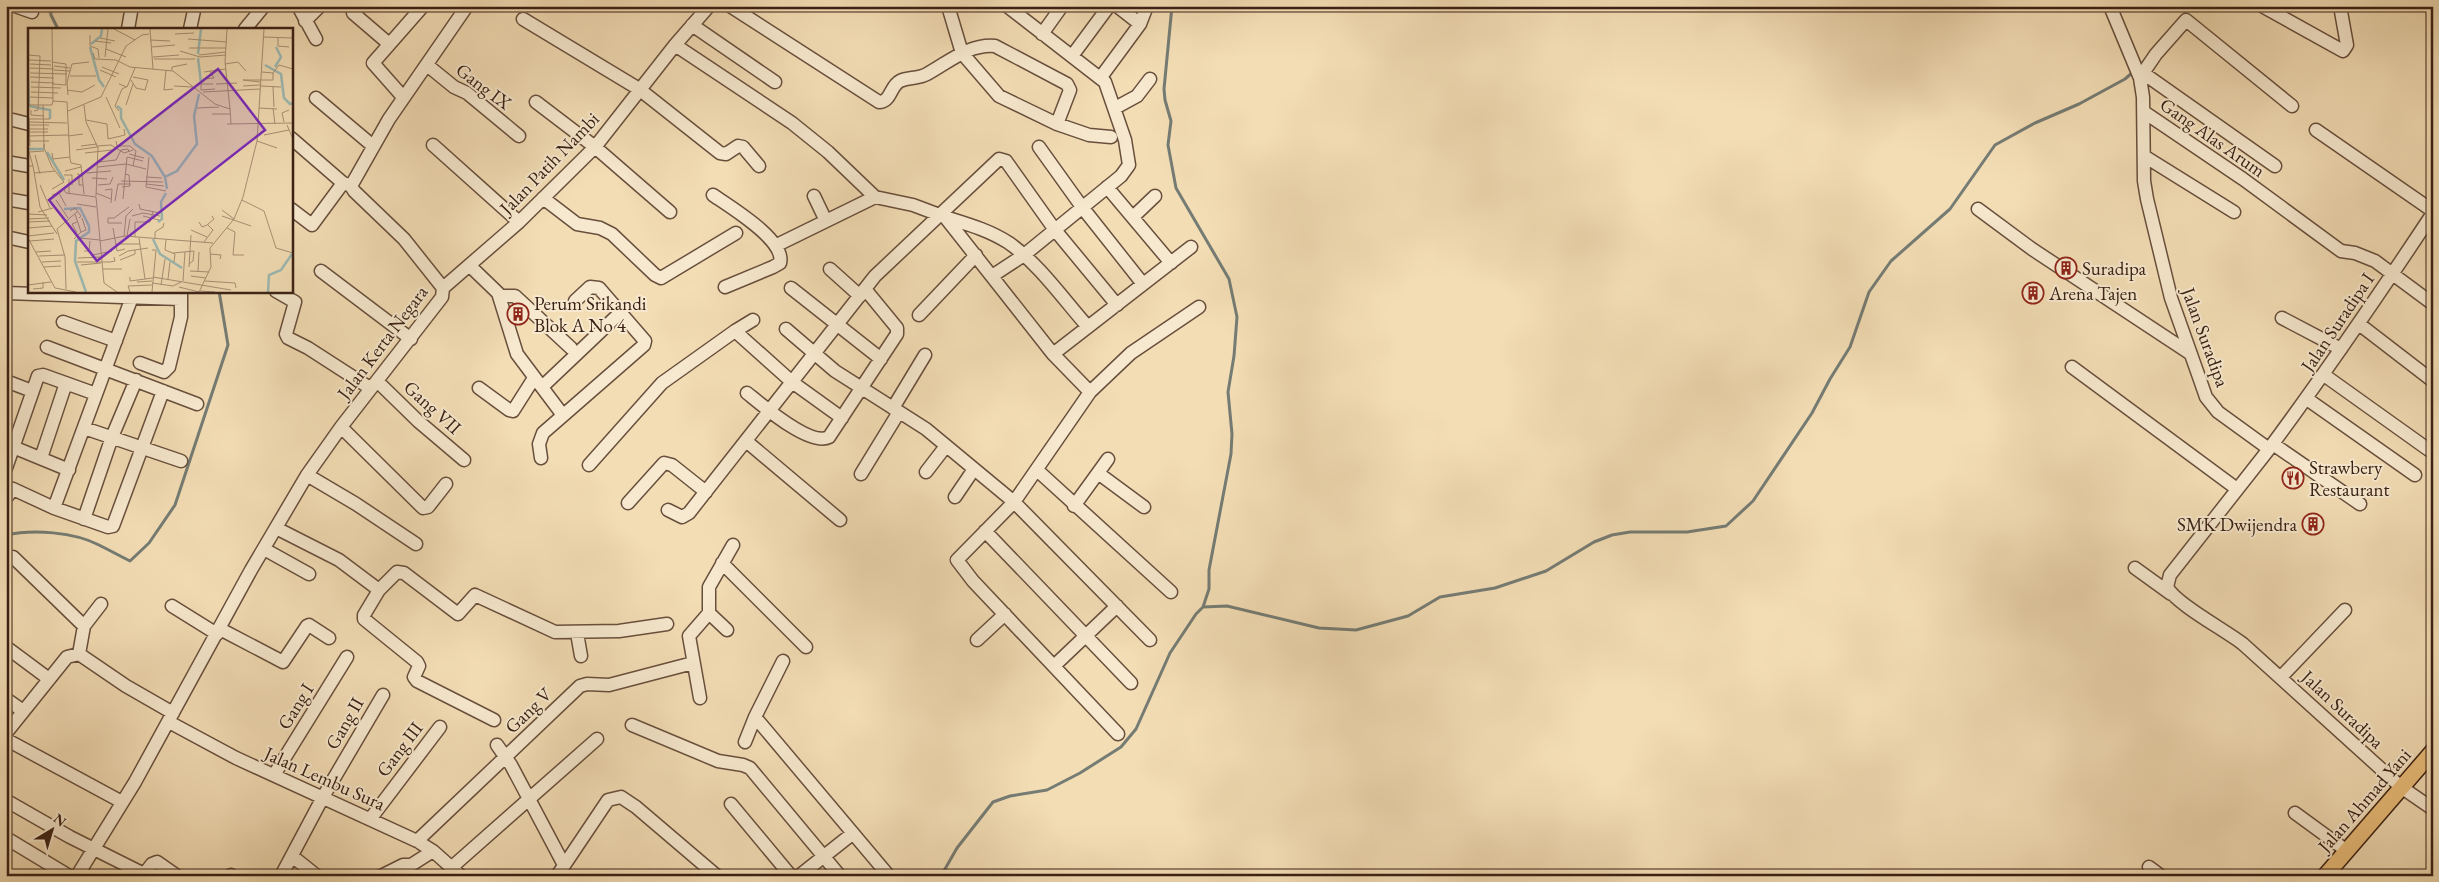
<svg xmlns="http://www.w3.org/2000/svg" width="2439" height="882" viewBox="0 0 2439 882" font-family="'EB Garamond',serif">
<rect width="100%" height="100%" fill="#f3ddb5"/>
<filter id="stains"><feTurbulence type="fractalNoise" baseFrequency=".004" numOctaves="4"/><feColorMatrix values="0 0 0 0 .2 0 0 0 0 .09 0 0 0 0 .02 0 0 0 .5 -.17"/></filter>
<radialGradient id="worn" r=".72"><stop offset=".6" stop-color="#630" stop-opacity="0"/><stop offset="1" stop-color="#630" stop-opacity=".3"/></radialGradient>
<g fill="none" stroke-linecap="round" stroke-linejoin="round">
<!-- stream -->
<path stroke="#757c74" stroke-width="3" d="M50,6L51,15L58,29
M1172,6L1164,89L1165,100L1171,121L1168,145L1176,188L1229,279L1237,317L1234,356L1228,392L1232,434L1231,454L1209,570V589L1203,607
M2182,17L2191,6
M6,535C33,529 74,532 99,545C109,550 120,556 130,561L149,543L175,505L228,345L219,291
M941,876L957,848L993,802L1010,796L1047,790L1080,773L1121,747L1136,729L1170,653L1196,614L1203,607L1227,606L1319,628L1356,630L1408,616L1440,597L1495,588L1546,571L1594,542L1612,535L1630,532H1687L1726,526L1753,501L1812,413L1830,379L1850,347L1869,292L1891,261L1950,209L1995,145L2035,123L2079,104L2125,79L2133,72"/>
<!-- minor casing -->
<g stroke="#684f3d" stroke-width="15">
<path id="minor" d="M15,6L32,12
M298,6L316,39
M730,6L879,102C891,102 890,86 900,81C908,77 918,79 927,74C949,62 968,44 995,46L1067,84L1070,90L1057,124
M948,6L962,53L999,96L1057,124L1089,135L1111,137
M1117,6L1140,24
M2110,6L2140,78L2143,97L2144,181L2147,199L2171,298L2199,377L2206,397L2218,412L2269,449L2170,575L2167,587C2176,604 2225,630 2243,644L2401,787L2433,809
M2262,6L2343,51L2347,45L2340,6
M353,13L388,43
M523,19L639,89L720,153L726,154L738,146L743,147L759,166
M305,21L320,6
M692,25L775,82
M128,29L132,6
M190,29L195,6
M245,29L264,6
M1042,34L1062,6
M675,45L792,123L828,152L875,197L913,205L945,217L1053,354L1090,392
M1072,56L1109,6
M427,65L454,87L467,93L519,136
M1101,77L1140,24L1147,6
M403,97L373,63L423,6
M316,98L373,146
M536,102L595,147L670,212
M1115,108L1137,96L1150,79
M2144,112L2243,179L2341,251L2355,253L2375,261L2433,304
M13,120L29,124
M2316,130L2433,211
M291,138L343,183L349,185
M433,145L519,222
M1039,147L1082,207L1143,284
M2144,156L2234,212
M6,162L29,166
M2275,166L2143,73L2156,54L2186,20L2292,106
M351,186L389,119L467,6
M1107,187L1171,263
M713,195C730,207 786,240 780,263L773,267L725,287
M814,196L826,221
M543,198L577,224L600,228L612,234L655,275L661,278L736,233
M6,199L29,203
M291,209L312,225L343,183
M1978,209L2032,249L2191,354
M945,217C967,224 989,230 1009,243C1038,263 1064,300 1088,327
M1133,217L1155,196
M6,237L29,242
M777,245L875,197
M470,266L498,293L517,354L562,414
M830,269L860,296
M321,271L411,339
M992,276L1024,255L1121,176L1129,165L1125,140L1105,82L1007,6
M443,288L519,222L595,147L675,45L709,6
M791,288L881,359
M276,291L295,302L286,334L288,338L308,348L370,388
M6,293L180,299
M500,296H515L571,348
M919,315L976,255
M2282,318L2341,349
M63,322L116,341
M2359,324L2433,381
M786,329L835,371L926,429L1014,502L1150,640
M735,331L753,320
M47,347L197,404
M1053,354L1191,247
M140,363L164,372L169,367L181,317V291
M2072,367L2237,489
M2324,375L2429,450
M6,381L32,391
M377,381L418,421L464,460
M542,387L621,312
M479,388L509,410L513,411L534,378
M747,393C762,405 810,447 829,437L897,334V328L865,289
M2307,399L2415,475
M893,408L925,355
M341,427L423,508L428,507L446,484
M84,428L181,461
M746,441L840,520
M2273,444L2360,504
M13,447L69,470
M2269,449C2326,372 2380,293 2433,213
M41,458L66,383
M541,458L539,444L543,433L644,345L645,341L599,288L590,287L575,301
M589,465L662,383L735,331L792,382L842,418
M6,468L38,376L43,375L96,394
M1037,470L1171,592
M926,472L946,446
M1098,473L1144,507
M861,474L899,412
M307,475L356,504L416,544
M955,497L974,469
M6,498L13,489L54,508L132,297
M628,503L664,463L672,465L706,492
M1074,506L1108,459
M54,508L108,527L113,526L163,391
M668,510L682,517L689,513L875,276L999,159L1006,161L1055,230L1117,305
M84,519L112,437L136,380
M276,528L339,560L379,590
M985,531L1131,683
M264,549L309,574
M13,557L84,626L79,654
M722,563L806,647
M2135,568L2171,594
M172,606L217,634
M709,613L727,630
M84,626L101,604
M220,629L283,662L307,626L309,625L329,638
M577,633L581,656
M977,640L1005,614
M6,647L49,679
M79,654L126,686L173,713
M783,661L755,717L889,876
M1054,666L1117,606
M2281,677L2345,610
M700,698L689,636L709,613V587L733,545
M6,699L23,711
M494,720L417,681L414,677L419,666L417,662L364,619V615L379,590L397,572L404,573L458,614L475,595L555,632L619,631L667,624
M169,722L236,758L417,841L433,851L461,876
M632,725L718,761L743,765L750,768L840,876
M6,733L67,657L79,654
M1118,734L973,581L957,560L1014,502L1090,392L1131,353L1199,307
M9,741L122,802
M745,742L755,717
M497,745L511,765L564,865
M274,775L347,657
M7,801L70,837L142,873H145L152,864L157,862L177,876
M731,804L791,876
M2295,813L2347,851
M371,818L440,727
M6,838L69,876
M417,841L580,686L587,684L609,685L693,663
M292,856L317,876
M452,867L597,739
M2149,867L2161,876
M231,875L232,876
M77,876L135,782L251,570L307,475L341,427L442,297L443,288L404,239L354,191L351,186
M281,876L323,797L383,695
M381,876L403,865H411L433,851
M557,876L608,800L621,797L636,807L717,876
M799,876L852,834"/>
</g>
<!-- major casing -->
<g stroke="#3a2015" stroke-width="18">
<path id="major" d="M2325,876L2433,751"/>
</g>
<!-- minor -->
<use href="#minor" stroke="#f7e9cf" stroke-width="12"/>
<!-- major -->
<use href="#major" stroke="#eabe7a" stroke-width="15"/>
</g>
<!-- icons -->
<defs>
<g id="building-ring" transform="scale(1.125)"><circle r="9.5" fill="#f7e9cf" stroke="#8f2418" stroke-width="1.5"/><path d="M-4-6H4V6H1V3H-1V6H-4ZM-2.5-4.3h1.7v1.8h-1.7ZM.8-4.3h1.7v1.8H.8ZM-2.5-1h1.7V.8h-1.7ZM.8-1h1.7V.8H.8Z" fill="#8f2418"/></g>
<g id="restaurant-ring" transform="scale(1.125)"><circle r="9.5" fill="#f7e9cf" stroke="#8f2418" stroke-width="1.5"/><path d="M-5-6h1v4h1v-4h1v4h1v-4h1v5L-1.5 .5V6h-2V.5L-5-1ZM5-6V6H3V1.5H1.5Q1.5-4 5-6Z" fill="#8f2418"/></g>
</defs>
<g fill-rule="evenodd">
<use href="#building-ring" x="2066" y="268"/>
<use href="#building-ring" x="2033" y="293"/>
<use href="#building-ring" x="518" y="314"/>
<use href="#restaurant-ring" x="2293" y="478"/>
<use href="#building-ring" x="2313" y="524"/>
</g>
<g text-anchor="middle" stroke-width="4" stroke-linejoin="round" paint-order="stroke">
<!-- street labels -->
<g font-size="19" fill="#3a2015" stroke="#f7e9cf">
<text transform="translate(484 86) rotate(37)" y="7">Gang IX</text>
<text transform="translate(2213 137) rotate(35)" y="7">Gang Alas Arum</text>
<text transform="translate(549 163) rotate(-46)" y="7">Jalan Patih Nambi</text>
<text transform="translate(2337 322) rotate(-56)" y="7">Jalan Suradipa I</text>
<text transform="translate(2206 337) rotate(70)" y="7">Jalan Suradipa</text>
<text transform="translate(382 342) rotate(-53)" y="7">Jalan Kerta Negara</text>
<text transform="translate(433 407) rotate(42)" y="7">Gang VII</text>
<text transform="translate(295 706) rotate(-58)" y="7">Gang I</text>
<text transform="translate(2343 709) rotate(43)" y="7">Jalan Suradipa</text>
<text transform="translate(528 710) rotate(-44)" y="7">Gang V</text>
<text transform="translate(344 723) rotate(-60)" y="7">Gang II</text>
<text transform="translate(399 749) rotate(-53)" y="7">Gang III</text>
<text transform="translate(325 778) rotate(24)" y="7">Jalan Lembu Sura</text>
<text transform="translate(2364 800) rotate(-49)" y="7">Jalan Ahmad Yani</text>
</g>
<!-- poi labels -->
<g font-size="19" fill="#3a2015" stroke="#f7e9cf" text-anchor="start">
<text x="2082" y="275">Suradipa</text>
<text x="2049" y="300">Arena Tajen</text>
<text x="534" y="310">Perum Srikandi<tspan x="534" dy="22">Blok A No 4</tspan></text>
<text x="2309" y="474">Strawbery<tspan x="2309" dy="22">Restaurant</tspan></text>
<text x="2297" y="531" text-anchor="end">SMK Dwijendra</text>
</g>
</g>
<!-- overview -->
<g transform="translate(28 28)">
<rect width="265" height="265" fill="#f3ddb5"/>
<path fill="none" stroke="#9dbab4" stroke-width="2.5" d="M63,16L73,8L74,1M62,19L71,52L76,59M170,26L173,1M170,30L173,55M237,37L253,46L256,70L262,76L265,75M247,39L253,29L248,19M0,50L1,78L22,82V91M89,78L93,81V90L107,116L124,128L137,149M0,121H16M19,124L36,152M139,161L137,149L149,143L169,116L166,88L171,66M36,181L52,180L61,198V204L48,213L47,233L58,264M130,194L134,191L133,174L138,165M125,211L132,226L154,240M240,264L241,247L253,242L264,226"/>
<path fill="none" stroke="#a99175" stroke-width="1" d="M24,1L25,73M86,1L107,12M122,1L125,41M199,1L197,34L202,81M147,6L166,5M62,7V18L70,21L71,30M236,9L265,10M72,10L87,13M250,10V18L261,19M160,11L199,14M122,12L142,13M67,13L83,15M124,19L147,17M161,20H198M78,21L98,29M152,23L172,29L198,27M65,25L67,31L88,32L102,39L145,43L187,76L202,81L203,96M0,27L12,28L10,82L6,83M171,27L198,24M77,29L80,1M125,29L151,27M126,31H167M1,32L23,33M24,34L38,36V57L25,56M2,36L23,37M197,36L210,34L218,43M26,38L42,40M74,39L91,46M2,40L26,41M26,42L42,43M72,42L88,49M138,42L136,62L145,61M144,42V39L159,36M176,44L198,41M234,44L245,45L251,37L265,41M2,45L39,46M42,48H68M2,49L26,50M175,51L186,50L182,43M103,52L108,60L117,62L120,52L105,49M3,54L26,55M232,54L215,52H245V45M91,56L99,59L107,40M185,56H173V62L187,61M188,56L209,55M146,58L164,59M215,58L232,57M232,58L253,59M3,59L33,60M245,59L246,79M39,62L54,64L67,57M3,64L30,65M175,64L232,61M40,67L39,54L44,36L61,34M2,69L25,70M78,69L92,100M25,73L39,74L42,131L43,135L53,137L56,166M0,77H24L25,73M15,77L16,120V116M56,77L58,94L70,120L68,168M98,77L105,56M169,80L191,79M231,80L249,81M245,80L247,96M3,82V87L16,88M40,83L73,69L98,18L114,7L121,6M91,83L87,78L94,61L98,59M184,86H202M1,91L2,118M1,91H22M58,92L79,96L80,111L97,107L96,101M0,94L39,95M256,94L254,85L261,82M199,96L265,95M1,97H21M259,97L265,111M1,101H20M1,104H20M236,107L261,102M0,108L40,107M40,108L55,106M0,113H21M88,113L89,118H102L108,123L105,138M229,113L249,120M53,118L69,116M69,118L83,117L96,125L105,122M16,120L24,139L36,154L24,161M48,122L69,119M24,125L25,131L42,129M57,125L84,122M101,126L116,130M7,127L12,146M121,129L118,159L138,163M71,134L88,132L93,122L100,121L101,124M0,138H5L12,179L29,206M5,138L1,124L16,123M70,139L98,136L118,141M37,143L53,139M6,145L27,143M59,145L83,143M49,146H51V157H55M36,147H44V157M118,149L134,150M64,150L79,151M41,151V166M93,153L135,154M118,156L136,158M12,157L22,180M70,157L82,156L85,149M94,159L102,158L101,147L97,146M35,160L38,165L68,169L76,255L89,264M77,162L84,161L83,175M68,165L83,171M24,167L31,165L38,178M95,171L99,129L115,133M28,172L40,190M214,172L236,183L248,220L265,225M87,173L90,156H102M49,176L68,179M111,176L112,181L132,185M194,182L206,191M42,183L47,180L53,188L51,190M10,184L25,180M0,186L19,187M104,188L115,185L132,188M115,188L131,192M194,188L223,198M0,191L21,190M0,194L22,193M171,194L174,199L179,197L186,191L184,188M94,195H80V190H86L101,179M0,200L24,198M85,200L89,223L97,221M199,200L207,204L205,227H216M163,202L179,209M53,204L58,202L54,190M49,205L44,196L49,194M0,208L26,205M96,208L98,188L105,181M99,208L102,191M107,209V194H122L125,184M0,210L27,260L48,264M52,210L72,212M111,210L117,251M46,211L53,204L47,186M127,211V204L135,199L136,195M138,212L137,222L147,226L146,234M2,213L26,211M72,213L97,208L185,215M176,214L185,202L180,197M88,216H112M56,223H61L62,213M8,224L23,223M145,225L166,223L165,233L161,236M182,226L193,227L192,231M65,227L84,223M11,228L37,227M91,228L100,223L120,220M50,230L74,229M92,232L107,226V222M14,234L33,233M49,234H82L87,233L86,229M53,237L73,235M16,239L33,238M161,239L163,207M75,241H94M162,243L181,244M170,244L171,224M163,248L178,250M102,249V253L125,250M125,249L203,262M140,251L142,234M155,253L157,224M177,253L207,255L208,260M109,254L124,253M124,255L145,258L153,254M0,257L23,254M133,257L137,231M151,259L171,264M5,261L15,260V254M38,261L37,229L29,201L50,183M172,263L187,264M102,264L100,258L124,257M124,264L128,222H124M171,264L183,239L182,220L206,191L215,169L229,113L236,1"/>
<path fill="#7b2cbf" fill-opacity="0.15" stroke="#7b2cbf" stroke-width="2.5" d="M190,41L237,102L69,233L21,172Z"/>
<rect width="265" height="265" fill="none" stroke="#3a2015" stroke-width="2.5"/>
</g>
<!-- margin -->
<rect width="2439" height="882" fill="none" stroke="#f3ddb5" stroke-width="25"/>
<rect x="8" y="8" width="2424" height="867" fill="none" stroke="#3a2015" stroke-width="2.5"/>
<rect x="12" y="12" width="2414" height="857" fill="none" stroke="#3a2015"/>
<!-- north arrow -->
<g transform="translate(52 830) rotate(38)" stroke="#f7e9cf" stroke-width="4" paint-order="stroke">
<path d="M0-4L9 19L0 12L-9 19Z" fill="#3a2015"/>
<text y="-8" font-size="14" font-weight="bold" text-anchor="middle" fill="#3a2015">N</text>
</g>
<rect width="100%" height="100%" filter="url(#stains)"/>
<rect width="100%" height="100%" fill="url(#worn)"/>
</svg>
